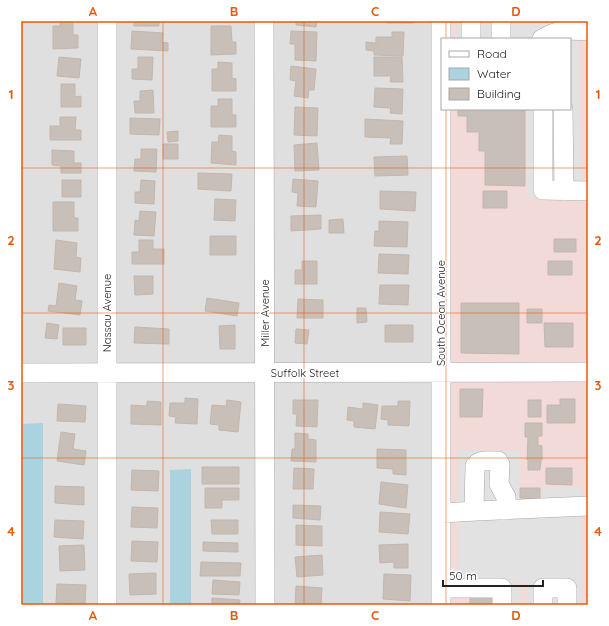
<svg xmlns="http://www.w3.org/2000/svg" width="609" height="626" viewBox="0 0 609 626" font-family="Quicksand,sans-serif">
<rect width="100%" height="100%" fill="#f2efe9"/>
<!-- residential -->
<path fill="#e0dfdf" d="M21,21H439L437,605H21Z"/>
<!-- commercial -->
<path fill="#f2dad9" fill-rule="evenodd" d="M439,21H588V605H437ZM442,39H570V109H442Z"/>
<!-- parking -->
<path fill="#e2e2e2" d="M456,21H578L582,198L526,197V109H570V39H456Z
M458,450L520,451V498L540,499V488L581,487L582,605H527L526,581L499,582L520,585V605H496V595H458Z"/>
<!-- water -->
<path fill="#aad3df" d="M43,423V605H21V424Z
M191,469V605H170V470Z"/>
<!-- building -->
<path fill="#c7bfb8" stroke="#c4b6ab" d="M60,21H73V35H78V48L53,49V26H60Z
M134,21H159V26H134Z
M296,21H317L316,27L296,25Z
M386,21H413V23H386Z
M211,26H231L232,42H236V54L211,55Z
M132,31L163,33L162,42L168,43V51L131,49Z
M291,31L317,32L316,61L295,60V44H290Z
M392,32H404L403,56L374,55V51L366,50V42L376,43V37H392Z
M59,57L81,59L79,78L57,76Z
M138,57H153L152,80L132,79V69H138Z
M374,57H402L403,82H390L391,76H374Z
M218,62L232,63V78L236,79V91H212V69H218Z
M291,66L316,69L314,90H309L308,98L294,96L296,81L290,80Z
M61,84H75V97L81,96V107H61Z
M375,88L403,89L402,114L390,113L391,108L374,107Z
M153,90L154,113H135L134,101H140V91Z
M218,99H232V115H236V127H211V106H218Z
M295,107L318,108L317,136L294,135Z
M458,109H525V186L485,185V151H479V132H467V116H458Z
M60,117H76L75,130H81V140H50V126H60Z
M130,118L160,119L159,135L130,134Z
M365,119L403,121L402,144H390L391,138L365,137Z
M178,131V141L168,142L167,132Z
M219,135L232,136V151L236,152V165L211,163L212,142H218Z
M317,143L319,170L295,171L294,145Z
M163,144H178V159H163Z
M141,149H157L156,172L134,171L135,159H141Z
M52,150L74,151V163H81V173H61V166L52,165Z
M407,156L408,175L375,176L374,157Z
M198,173L232,174L231,191L198,189Z
M293,179L318,181L316,207L297,206L298,193L292,192Z
M62,180H81V197H62Z
M141,180L155,181L154,204L135,203V192H140Z
M380,191L416,192L415,211L380,209Z
M483,191H507V208H483Z
M215,199L236,200L235,221L214,220Z
M53,202H74V218H78V231H53Z
M140,211L156,212L154,236L134,235L135,220L139,221Z
M321,215V229L291,231V216Z
M343,219L344,233H329V220Z
M379,221L408,222L407,247L374,246L375,231H379Z
M210,236H236V255H210Z
M554,239H576V252H554Z
M56,240L77,243L76,257L81,258L80,272L54,269Z
M139,240H153V249H164V264H132V252H139Z
M379,254L409,255L408,274L378,273Z
M302,261H317V284H295V270H302Z
M548,261H572V275H548Z
M134,276H153V294L135,295Z
M59,283L77,286L75,300L82,301L80,315L48,311L49,305L56,306Z
M380,285H409L408,305L379,304Z
M207,298L239,303L237,316L205,311Z
M298,299L323,300V318H297Z
M461,303H519V354L461,353Z
M357,308H366L367,322L357,323Z
M527,309H542V323H527Z
M47,323L59,325L57,339L45,338Z
M544,323H573V347H545Z
M235,325V349H220L219,326Z
M385,325H413V342H385Z
M135,327L169,329V344L134,343Z
M63,328H86V345H63Z
M296,329L309,330L307,344L295,343Z
M460,389H483L482,417H460Z
M185,398L198,399L197,424L175,423L176,417L169,416L170,403H185Z
M560,399H575V423H547V405H560Z
M227,400L241,402L238,432L219,430V425L210,424L212,405L226,406Z
M293,400H318L317,427L296,426L297,414H293Z
M528,400H541V417H528Z
M147,401L161,402V425L131,424V405L147,406Z
M398,401H410L409,426L388,425V420L381,419L382,406H398Z
M363,403L378,405L375,429L354,427V421L347,420L348,407L363,409Z
M58,404L86,406L85,422L57,421Z
M525,423H542V436H538V445L542,446V460H527L528,437H525Z
M61,432L75,434L73,449L86,451L84,465L57,461Z
M295,433L308,434V439L316,440V462L291,461L292,449H295Z
M377,449L406,450V475L393,474V469L377,468Z
M528,461H541L540,470H528Z
M202,467H239V484H202Z
M294,468L314,469L313,489H293Z
M546,468H572V485L546,484Z
M132,470L159,471L158,491L131,490Z
M381,482L408,485L406,508L379,504Z
M55,486L84,487V505L55,503Z
M205,488H239V500H222V508H205Z
M520,488H540V499L520,498Z
M293,505L321,506L320,520L293,518Z
M132,507L158,508L157,528L131,527Z
M380,512L410,514L408,534L379,532Z
M55,520L84,521L83,539L54,537Z
M211,520H238V534H212Z
M296,525L322,526V546L296,545Z
M132,541L158,542L157,562L131,561Z
M203,542L238,543V552L203,551Z
M408,544V568H394V562L380,563L379,545Z
M84,545L85,570L60,571L59,546Z
M322,555L323,575L297,577L295,557Z
M201,562L241,563L240,576H200Z
M156,573V594L130,595L129,574Z
M384,574L411,575L410,601L383,599Z
M213,580L240,582L239,595L212,594Z
M57,584L86,585L85,604L56,603Z
M296,586L322,588L321,605H295Z
M470,595H496V605H470Z
M212,598L240,600L239,605H212Z"/>
<g fill="none" stroke-linecap="round" stroke-linejoin="round">
<!-- minor casing -->
<g stroke="#a9a9a9" stroke-width="20">
<path id="minor" d="M107,21V605
M264,21L265,605
M441,21V605
M501,21V39
M471,39V21
M542,39C561,28 567,30 588,31
M543,109V190L588,191
M563,109L564,191
M21,373L588,372
M506,510V497L499,484L500,464L498,461C490,461 480,459 475,466L474,509L477,511L588,506
M441,513L477,511
M441,588H502V605
M543,605V588H567V605"/>
</g>
<!-- minor -->
<use href="#minor" stroke="#fff" stroke-width="19"/>
</g>
<!-- grid -->
<path fill="none" stroke="#e8590c" stroke-width="1" stroke-opacity="0.55" d="M163,21V605M304,21V605M446,21V39M446,109V605M21,168H588M21,313H588M21,458H588"/>
<g text-anchor="middle" stroke-width="3" stroke-linejoin="round" paint-order="stroke">
<!-- street labels -->
<g font-size="11" fill="#222" stroke="#fff">
<text transform="translate(107 313) rotate(-90)" y="4">Nassau Avenue</text>
<text transform="translate(265 313) rotate(-90)" y="4">Miller Avenue</text>
<text transform="translate(441 313) rotate(-90)" y="4">South Ocean Avenue</text>
<text x="305" y="377">Suffolk Street</text>
</g>
</g>
<!-- border -->
<rect width="609" height="626" fill="none" stroke="#ffffff" stroke-width="44"/>
<!-- legend -->
<rect x="441" y="38" width="130" height="72" fill="#ffffff" stroke="#a7a7a7"/>
<rect x="449" y="51" width="20" height="6" fill="#ffffff" stroke="#a7a7a7"/>
<text x="477" y="58" font-size="12" fill="#222222">Road</text>
<rect x="449" y="68" width="20" height="12" fill="#aad3df" stroke="#a7a7a7"/>
<text x="477" y="78" font-size="12" fill="#222222">Water</text>
<rect x="449" y="88" width="20" height="12" fill="#c7bfb8" stroke="#a7a7a7"/>
<text x="477" y="98" font-size="12" fill="#222222">Building</text>
<!-- scale -->
<path d="M443 580v6h100v-6" fill="none" stroke="#222222" stroke-width="2"/>
<text x="449" y="580" font-size="12" fill="#222222" stroke="#ffffff" stroke-width="3" paint-order="stroke">50 m</text>
<rect x="22" y="22" width="565" height="582" fill="none" stroke="#e8590c" stroke-width="1.5"/>
<g font-size="13" text-anchor="middle" font-weight="bold" fill="#e8590c">
<text x="93" y="16">A</text>
<text x="234" y="16">B</text>
<text x="375" y="16">C</text>
<text x="516" y="16">D</text>
<text x="11" y="99">1</text>
<text x="598" y="99">1</text>
<text x="11" y="245">2</text>
<text x="598" y="245">2</text>
<text x="11" y="390">3</text>
<text x="598" y="390">3</text>
<text x="11" y="536">4</text>
<text x="598" y="536">4</text>
<text x="93" y="620">A</text>
<text x="234" y="620">B</text>
<text x="375" y="620">C</text>
<text x="516" y="620">D</text>
</g>
</svg>
